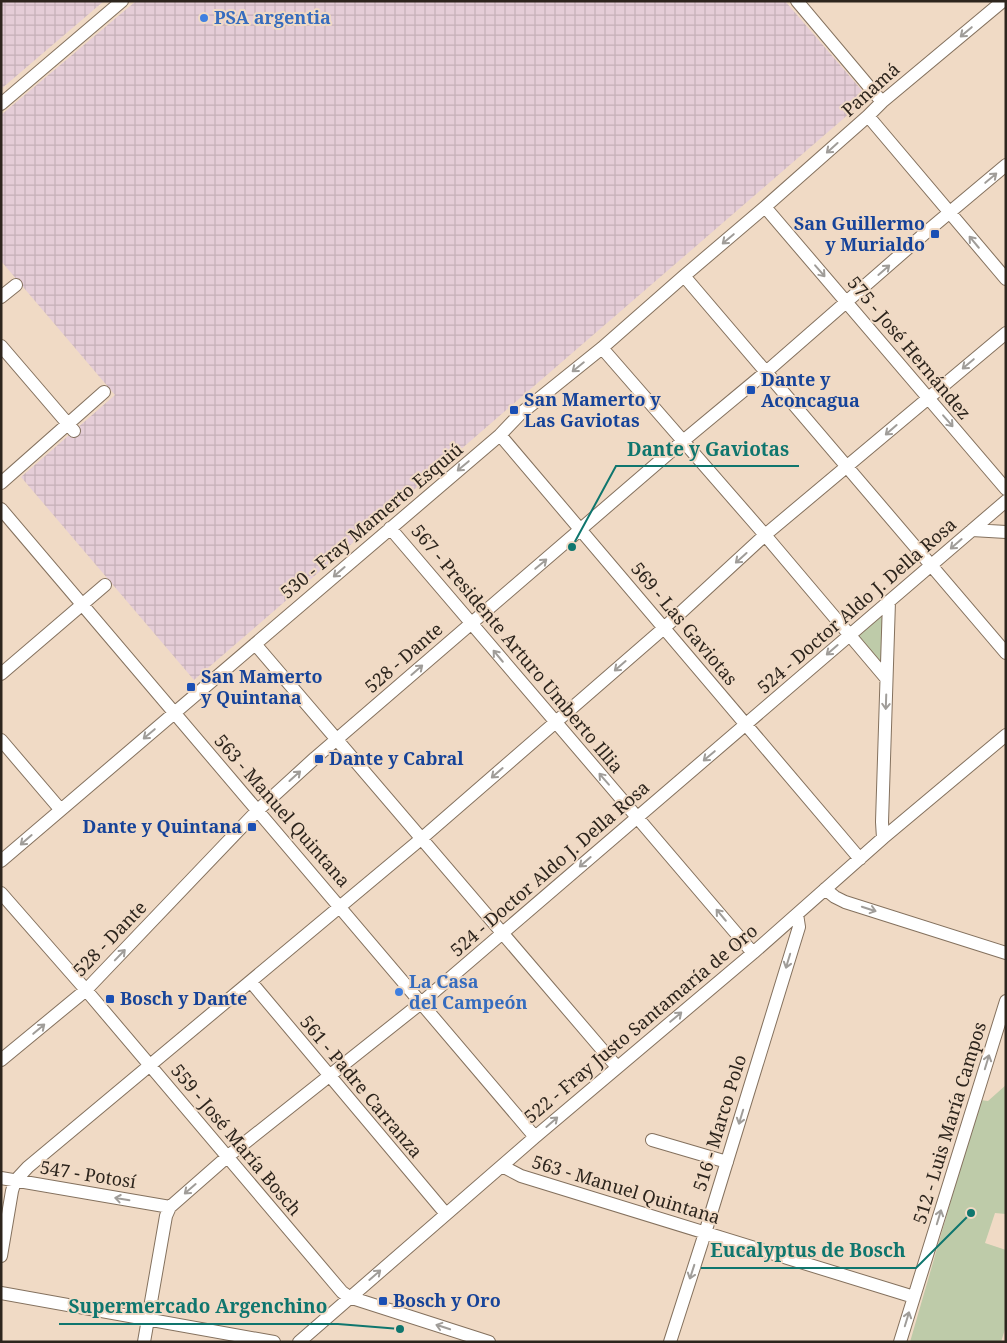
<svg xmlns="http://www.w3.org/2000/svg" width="1007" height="1343" viewBox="0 0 1007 1343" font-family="'Noto Serif',serif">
<defs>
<pattern id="industrial-grid" width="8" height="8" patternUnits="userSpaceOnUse" patternTransform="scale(1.25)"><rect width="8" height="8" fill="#e5cdd7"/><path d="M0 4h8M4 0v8" fill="none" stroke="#c5b0b8"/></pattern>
</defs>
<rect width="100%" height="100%" fill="#f0dac5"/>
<!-- industrial -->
<path fill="url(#industrial-grid)" d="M1,1H104L1,89Z
M136,1H785L865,94V100L194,680L21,477L115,395L1,261V115Z"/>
<!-- green -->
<path fill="#becba9" d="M884,607L881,666L855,633Z
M1006,1085V1214L995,1213L985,1243L1006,1250V1326L1001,1342H910L980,1100L988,1101Z"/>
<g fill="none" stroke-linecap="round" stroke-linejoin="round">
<!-- minor casing -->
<g stroke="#84715e" stroke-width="14">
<path id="minor" d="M797,1L882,102
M1,104L122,1
M868,116L1006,279
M765,207L1006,489
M684,276L1006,653
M1,297L16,285
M1,346L74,431
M602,348L765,535L886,678
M500,435L860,859
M1,483L104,392
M1,509L535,1137
M390,528L753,953
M972,530L1006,532
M255,644L617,1067
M1,674L105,585
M1,740L60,809
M883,838L882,822L889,601
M1,861L500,435L520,414L602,348L684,276L765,207L868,116L882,102L1003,1
M825,889L835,897L845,902L1006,953
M1,893L86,990L342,1292L349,1297L489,1342
M251,982L446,1214
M1,1060L86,990L258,810L315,758L683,441L766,372L931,228L1006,165
M652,1140L727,1162
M502,1166L521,1176L914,1297
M1,1178L170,1207
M1,1256L12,1191L15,1181L28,1167L421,839L664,628L765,535L1006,333
M1,1293L274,1342
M144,1342L166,1216L170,1207L227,1157L421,1003L1006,501
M299,1342L535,1137L753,953L883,838L1006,735
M670,1342L705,1233L799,927L797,914
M900,1342L1006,1001"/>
</g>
<!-- minor -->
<use href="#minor" stroke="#fff" stroke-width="12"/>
</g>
<!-- one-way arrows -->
<defs><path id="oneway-shaft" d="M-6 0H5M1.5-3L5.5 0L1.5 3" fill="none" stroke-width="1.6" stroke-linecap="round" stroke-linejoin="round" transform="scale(1.25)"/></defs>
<g stroke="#a09d99">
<use href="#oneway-shaft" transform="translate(966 32) rotate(140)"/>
<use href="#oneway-shaft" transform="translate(832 148) rotate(138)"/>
<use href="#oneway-shaft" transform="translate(991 178) rotate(-40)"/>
<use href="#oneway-shaft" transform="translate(728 239) rotate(140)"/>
<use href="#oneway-shaft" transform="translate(974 242) rotate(-130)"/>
<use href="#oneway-shaft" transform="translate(884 270) rotate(-41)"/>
<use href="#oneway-shaft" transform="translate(820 271) rotate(49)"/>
<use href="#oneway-shaft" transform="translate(968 364) rotate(140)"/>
<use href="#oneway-shaft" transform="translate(578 367) rotate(141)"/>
<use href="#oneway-shaft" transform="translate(948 421) rotate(49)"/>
<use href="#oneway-shaft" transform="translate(891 430) rotate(139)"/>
<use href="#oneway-shaft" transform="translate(463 466) rotate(140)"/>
<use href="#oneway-shaft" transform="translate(956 544) rotate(139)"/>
<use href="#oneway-shaft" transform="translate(741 558) rotate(138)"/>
<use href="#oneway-shaft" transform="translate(541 564) rotate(-40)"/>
<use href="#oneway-shaft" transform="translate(339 572) rotate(139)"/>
<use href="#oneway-shaft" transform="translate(832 650) rotate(139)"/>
<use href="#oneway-shaft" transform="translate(498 656) rotate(-130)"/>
<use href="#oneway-shaft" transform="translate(620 666) rotate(139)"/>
<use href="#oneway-shaft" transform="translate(417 670) rotate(-41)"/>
<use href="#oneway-shaft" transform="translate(886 702) rotate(92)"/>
<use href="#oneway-shaft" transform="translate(149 734) rotate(140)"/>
<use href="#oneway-shaft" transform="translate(709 756) rotate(140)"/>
<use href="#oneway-shaft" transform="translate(497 773) rotate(139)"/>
<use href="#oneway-shaft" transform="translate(295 776) rotate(-42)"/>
<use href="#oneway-shaft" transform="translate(604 779) rotate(-131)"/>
<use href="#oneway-shaft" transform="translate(26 840) rotate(139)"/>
<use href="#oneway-shaft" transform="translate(585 862) rotate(139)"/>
<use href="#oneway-shaft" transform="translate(869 909) rotate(18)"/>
<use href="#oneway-shaft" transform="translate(721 915) rotate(-130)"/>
<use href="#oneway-shaft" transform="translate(120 955) rotate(-46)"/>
<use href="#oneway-shaft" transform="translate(788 961) rotate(107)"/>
<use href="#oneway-shaft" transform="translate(676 1017) rotate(-40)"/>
<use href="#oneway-shaft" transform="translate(39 1029) rotate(-40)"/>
<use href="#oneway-shaft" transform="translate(987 1062) rotate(-73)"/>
<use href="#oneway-shaft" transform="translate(741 1117) rotate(107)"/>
<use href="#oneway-shaft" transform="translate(552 1122) rotate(-41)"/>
<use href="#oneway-shaft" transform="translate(190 1189) rotate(139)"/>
<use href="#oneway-shaft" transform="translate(122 1199) rotate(-171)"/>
<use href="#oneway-shaft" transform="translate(939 1217) rotate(-73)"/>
<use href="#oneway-shaft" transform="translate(692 1272) rotate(108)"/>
<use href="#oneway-shaft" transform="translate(375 1275) rotate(-41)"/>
<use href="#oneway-shaft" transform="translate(907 1319) rotate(-73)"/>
<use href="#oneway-shaft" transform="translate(443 1327) rotate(-162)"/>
</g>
<!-- markers -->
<g fill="#3f7fe0" stroke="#f0dac5" stroke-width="2">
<circle cx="204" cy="18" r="5"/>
<circle cx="399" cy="992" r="5"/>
</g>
<g fill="#1a4fb4" stroke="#f0dac5" stroke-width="2">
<rect x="930" y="229" width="10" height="10" rx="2.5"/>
<rect x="746" y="385" width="10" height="10" rx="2.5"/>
<rect x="509" y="405" width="10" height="10" rx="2.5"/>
<rect x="186" y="682" width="10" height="10" rx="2.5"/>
<rect x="314" y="754" width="10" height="10" rx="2.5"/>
<rect x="247" y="822" width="10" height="10" rx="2.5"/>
<rect x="105" y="994" width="10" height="10" rx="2.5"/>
<rect x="378" y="1296" width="10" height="10" rx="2.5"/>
</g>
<g text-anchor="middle" stroke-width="4" stroke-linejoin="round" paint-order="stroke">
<!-- shop labels -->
<g font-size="18" font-weight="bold" fill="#366cbe" stroke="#f0dac5" text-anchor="start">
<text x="214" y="24">PSA argentia</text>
<text x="409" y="988">La Casa<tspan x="409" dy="21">del Campeón</tspan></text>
</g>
<!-- street labels -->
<g font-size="18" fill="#2d251d" stroke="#f0dac5">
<text transform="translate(871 90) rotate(-42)" y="6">Panamá</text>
<text transform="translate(909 348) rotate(50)" y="6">575 - José Hernández</text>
<text transform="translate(372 521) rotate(-40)" y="6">530 - Fray Mamerto Esquiú</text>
<text transform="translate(857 606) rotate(-41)" y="6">524 - Doctor Aldo J. Della Rosa</text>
<text transform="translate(684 624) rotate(50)" y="6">569 - Las Gaviotas</text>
<text transform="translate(517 649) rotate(50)" y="6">567 - Presidente Arturo Umberto Illia</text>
<text transform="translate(404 658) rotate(-41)" y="6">528 - Dante</text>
<text transform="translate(282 811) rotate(49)" y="6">563 - Manuel Quintana</text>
<text transform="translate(550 869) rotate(-41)" y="6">524 - Doctor Aldo J. Della Rosa</text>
<text transform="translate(110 939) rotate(-46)" y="6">528 - Dante</text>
<text transform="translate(641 1024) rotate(-40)" y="6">522 - Fray Justo Santamaría de Oro</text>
<text transform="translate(361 1087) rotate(50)" y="6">561 - Padre Carranza</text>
<text transform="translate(720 1123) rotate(-73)" y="6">516 - Marco Polo</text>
<text transform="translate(950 1123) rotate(-73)" y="6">512 - Luis María Campos</text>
<text transform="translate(236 1140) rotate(50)" y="6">559 - José María Bosch</text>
<text transform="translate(88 1175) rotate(9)" y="6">547 - Potosí</text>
<text transform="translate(626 1190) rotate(17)" y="6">563 - Manuel Quintana</text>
</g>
<!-- transit labels -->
<g font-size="18" font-weight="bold" fill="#164399" stroke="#f0dac5" text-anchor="start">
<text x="925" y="230" text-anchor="end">San Guillermo<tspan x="925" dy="21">y Murialdo</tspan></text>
<text x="761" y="386">Dante y<tspan x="761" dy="21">Aconcagua</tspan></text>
<text x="524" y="406">San Mamerto y<tspan x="524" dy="21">Las Gaviotas</tspan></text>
<text x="201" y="683">San Mamerto<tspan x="201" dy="21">y Quintana</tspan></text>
<text x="329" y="765">Dante y Cabral</text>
<text x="242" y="833" text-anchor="end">Dante y Quintana</text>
<text x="120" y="1005">Bosch y Dante</text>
<text x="393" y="1307">Bosch y Oro</text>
</g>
</g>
<!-- callouts -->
<path fill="none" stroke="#0f766e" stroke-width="2" d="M572 547L616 466H799M971 1213L916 1268H701M400 1329L338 1324H59"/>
<g fill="#0f766e" stroke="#f0dac5" stroke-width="2">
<circle cx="572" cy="547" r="5"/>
<circle cx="971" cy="1213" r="5"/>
<circle cx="400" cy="1329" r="5"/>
</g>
<g font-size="19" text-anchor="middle" font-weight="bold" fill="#0f766e" stroke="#f0dac5" stroke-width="4" stroke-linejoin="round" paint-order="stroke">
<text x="708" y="456">Dante y Gaviotas</text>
<text x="808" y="1257">Eucalyptus de Bosch</text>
<text x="198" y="1313">Supermercado Argenchino</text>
</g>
<!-- border -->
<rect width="1007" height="1343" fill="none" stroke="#2d251d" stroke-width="5"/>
</svg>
